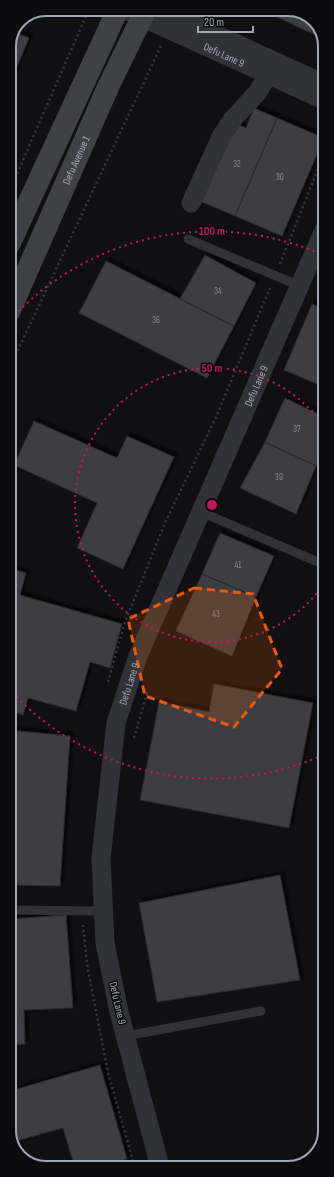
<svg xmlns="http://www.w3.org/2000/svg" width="334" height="1177" viewBox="0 0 334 1177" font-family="'Sofia Sans Condensed',sans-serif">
<defs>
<filter id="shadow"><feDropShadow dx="3.5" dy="-3.5" stdDeviation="1" flood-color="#0009"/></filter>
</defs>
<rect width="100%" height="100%" fill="#101012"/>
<!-- building -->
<path fill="#3c3d42" stroke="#2a2a2e" filter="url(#shadow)" d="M260,9H292L312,18L315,23L311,33Z
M315,23L324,38L311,33Z
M15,32L29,38L13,76L9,74V46Z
M254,108L277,118L235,216L200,201L234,123L246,128Z
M277,118L324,138L282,236L235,216Z
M205,255L256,283L234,326L180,299Z
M106,261L234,326L207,378L79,313Z
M312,304L324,309V387L284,370Z
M285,398L324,417L325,447L316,466L265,442Z
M34,421L117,458L127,436L174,457L123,569L77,548L97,503L14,465Z
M265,442L316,466L296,514L240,488Z
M220,533L274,556L256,597L202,574Z
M9,568L26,573L20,595L122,624L110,668L90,662L76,711L28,698L23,715L9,711Z
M202,574L256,597L232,656L176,631Z
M214,684L313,703L289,828L140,800L159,702L209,712Z
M9,730L70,736L60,886L10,885Z
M280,875L300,980L157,1002L139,903Z
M66,915L73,1008L24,1010L25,1044L10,1045V919Z
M100,1065L127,1159L97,1168H75L63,1128L12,1142L10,1138V1091Z"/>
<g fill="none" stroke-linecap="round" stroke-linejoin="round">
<!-- path -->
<path stroke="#37393e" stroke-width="2.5" stroke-dasharray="2 3" stroke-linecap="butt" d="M9,192L89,9
M280,264L324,154
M9,369L161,46
M108,682L125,622L165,523L216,417L270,288
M134,738L147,693
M83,925L87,964L108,1073L135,1168"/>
<!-- service -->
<path stroke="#313237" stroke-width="9" d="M188,239L300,286
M201,512L318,562
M10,910L104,911
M126,1036L261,1011"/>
<!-- minor -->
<g stroke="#313237" stroke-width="19">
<path id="s1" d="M124,9L324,100"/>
<path d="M159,9L176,16L324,84"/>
<path d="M191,203L221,137L232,120L258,92L268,75"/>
<path id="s2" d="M160,1167L119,1012L105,943L101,858L116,723L138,656L324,230"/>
</g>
<!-- secondary -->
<g stroke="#3f4147" stroke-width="22">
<path d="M9,245L118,9"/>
<path id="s3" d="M9,312L109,85L146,9"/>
</g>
</g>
<!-- marked area -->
<path fill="#e8590c" fill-opacity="0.2" stroke="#e8590c" stroke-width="3" stroke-dasharray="8 5" stroke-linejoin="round" d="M194,588L253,594L282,669L234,727L145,696L128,619Z"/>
<!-- distance rings -->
<g fill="none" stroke="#c2185b" stroke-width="2" stroke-dasharray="2 4">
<path d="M324 584A137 137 0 1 1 324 426"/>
<path d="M323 755A274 274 0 0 1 10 690M10 320A274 274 0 0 1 323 255"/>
</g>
<g text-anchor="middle" stroke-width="3" stroke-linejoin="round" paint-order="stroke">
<!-- number labels -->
<g font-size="9" fill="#878c98">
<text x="237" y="167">32</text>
<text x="280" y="180">30</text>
<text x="218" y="294">34</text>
<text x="156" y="323">36</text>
<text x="297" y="432">37</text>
<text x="279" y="480">39</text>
<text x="238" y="568">41</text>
<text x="216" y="617">43</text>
</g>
<!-- street labels -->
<g font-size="11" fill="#a0a7b4" stroke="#0b0b0d">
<text dy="4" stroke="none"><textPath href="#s1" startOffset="110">Defu Lane 9</textPath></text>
<text dy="4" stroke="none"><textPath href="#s3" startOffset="166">Defu Avenue 1</textPath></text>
<text dy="4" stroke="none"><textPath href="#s2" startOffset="817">Defu Lane 9</textPath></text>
<text dy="4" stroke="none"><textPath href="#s2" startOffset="493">Defu Lane 9</textPath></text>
<text transform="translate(118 1003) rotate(77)" y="4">Defu Lane 9</text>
</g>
</g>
<!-- crop -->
<path d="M0 0H334V1177H0ZM46 16H288A30 30 0 0 1 318 46V1131A30 30 0 0 1 288 1161H46A30 30 0 0 1 16 1131V46A30 30 0 0 1 46 16Z" fill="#0b0b0d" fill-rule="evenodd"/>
<path fill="none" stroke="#a0a7b4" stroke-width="2" d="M46 16H288A30 30 0 0 1 318 46V1131A30 30 0 0 1 288 1161H46A30 30 0 0 1 16 1131V46A30 30 0 0 1 46 16Z"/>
<circle cx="212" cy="505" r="6" fill="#c2185b" stroke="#0b0b0d" stroke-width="2"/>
<g font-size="12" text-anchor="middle" font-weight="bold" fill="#c2185b" stroke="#0b0b0d" stroke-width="3" stroke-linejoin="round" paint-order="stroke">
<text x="212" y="235">100 m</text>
<text x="212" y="372">50 m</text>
</g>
<!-- scale -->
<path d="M198 26v6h55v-6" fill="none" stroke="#a0a7b4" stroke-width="2"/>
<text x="204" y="26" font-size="12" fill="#a0a7b4" stroke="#0b0b0d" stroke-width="3" paint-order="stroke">20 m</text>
</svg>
